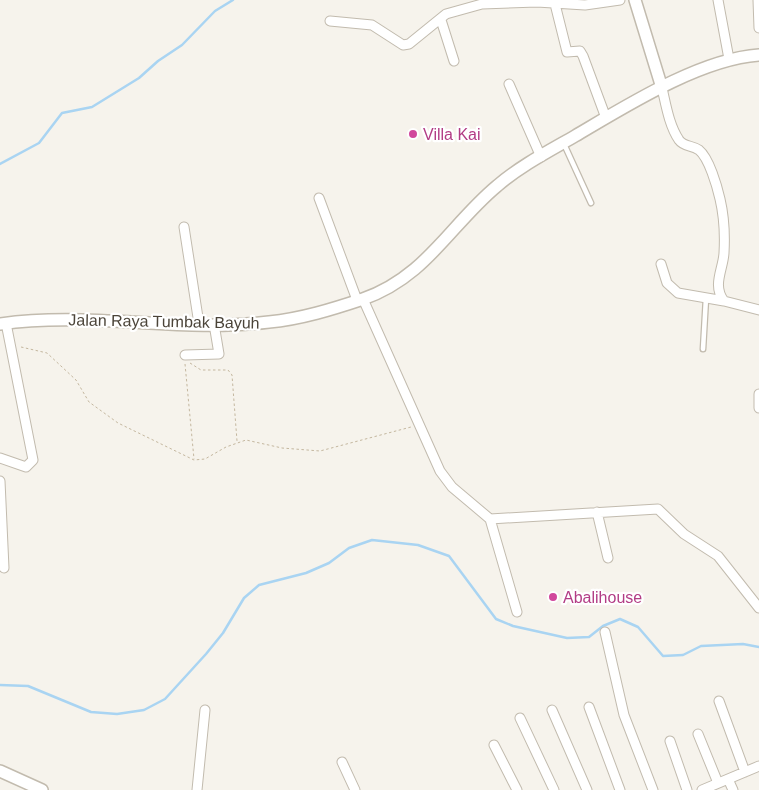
<svg xmlns="http://www.w3.org/2000/svg" width="759" height="790" viewBox="0 0 759 790" font-family="Arial,sans-serif">
<rect width="100%" height="100%" fill="#f6f3ec"/>
<g fill="none" stroke-linecap="round" stroke-linejoin="round">
<!-- stream -->
<path stroke="#a9d4f2" stroke-width="2.5" d="M0,164L39,143L62,113L92,107L139,78L158,61L182,45L215,11L233,0
M0,685L28,686L91,712L117,714L144,710L165,699L206,654L223,633L244,598L259,585L306,573L329,563L349,548L372,540L418,545L449,556L496,619L513,626L567,638L589,637L603,626L620,619L638,627L663,656L683,655L701,646L743,644L759,647"/>
<!-- service casing -->
<g stroke="#c2bbae" stroke-width="7">
<path id="service" d="M564,144L591,203
M703,349L706,298"/>
</g>
<!-- minor casing -->
<g stroke="#c2bbae" stroke-width="11">
<path id="minor" d="M718,0L729,59
M758,0L759,28
M555,4L567,52L580,51L583,56L606,118
M441,20L454,61
M330,21L372,25L403,45L409,44L446,14L482,4L537,2L585,5L620,0
M509,84L541,157
M662,88C666,105 669,125 679,140C684,147 692,145 699,150C709,158 717,186 720,199C724,216 725,235 724,253C723,270 712,285 724,301
M319,198L357,300
M184,227L199,324
M661,264L667,283L678,293L724,301L759,310
M363,299L440,471L452,487L490,519L658,509L684,534L718,556L759,608
M185,355L219,354L214,324
M759,394V408
M0,458L26,467L33,460L6,323
M0,481L4,568
M597,512L608,558
M490,519L517,612
M605,632L624,715L653,790
M719,701L745,772
M589,707L620,790
M552,710L587,790
M520,718L554,790
M698,734L718,783
M670,741L687,790
M494,745L517,790
M342,762L355,790
M728,779L733,790
M197,790L205,710
M702,790L759,766"/>
</g>
<!-- tertiary casing -->
<g stroke="#c2bbae" stroke-width="14">
<path id="tertiary" d="M635,0L662,88
M0,324C90,311 180,333 269,322C301,319 333,309 363,299C426,277 450,225 497,186C520,166 549,151 575,136C626,106 700,59 759,55
M0,771L42,790"/>
</g>
<!-- path -->
<path stroke="#c4b79f" stroke-width="1" stroke-dasharray="2.5 2.5" stroke-linecap="butt" d="M21,347L47,353L76,380L89,402L118,423L194,460L205,459L226,447L246,440L282,448L320,451L411,427
M190,363L201,370H228L232,375L237,441
M185,364L194,459"/>
<!-- service -->
<use href="#service" stroke="#fff" stroke-width="4.5"/>
<!-- minor -->
<use href="#minor" stroke="#fff" stroke-width="9"/>
<!-- tertiary -->
<use href="#tertiary" stroke="#fff" stroke-width="11"/>
</g>
<!-- markers -->
<g fill="#d1479c" stroke="#fff" stroke-width="2">
<circle cx="413" cy="134" r="5"/>
<circle cx="553" cy="597" r="5"/>
</g>
<g text-anchor="middle" stroke-width="4.5" stroke-linejoin="round" paint-order="stroke">
<!-- hotel labels -->
<g font-size="16" fill="#b23c85" stroke="#fff" text-anchor="start">
<text x="423" y="140">Villa Kai</text>
<text x="563" y="603">Abalihouse</text>
</g>
<!-- street labels -->
<g font-size="16" fill="#4b4439" stroke="#fff">
<text transform="translate(164 321) rotate(1)" y="6">Jalan Raya Tumbak Bayuh</text>
</g>
</g>
</svg>
